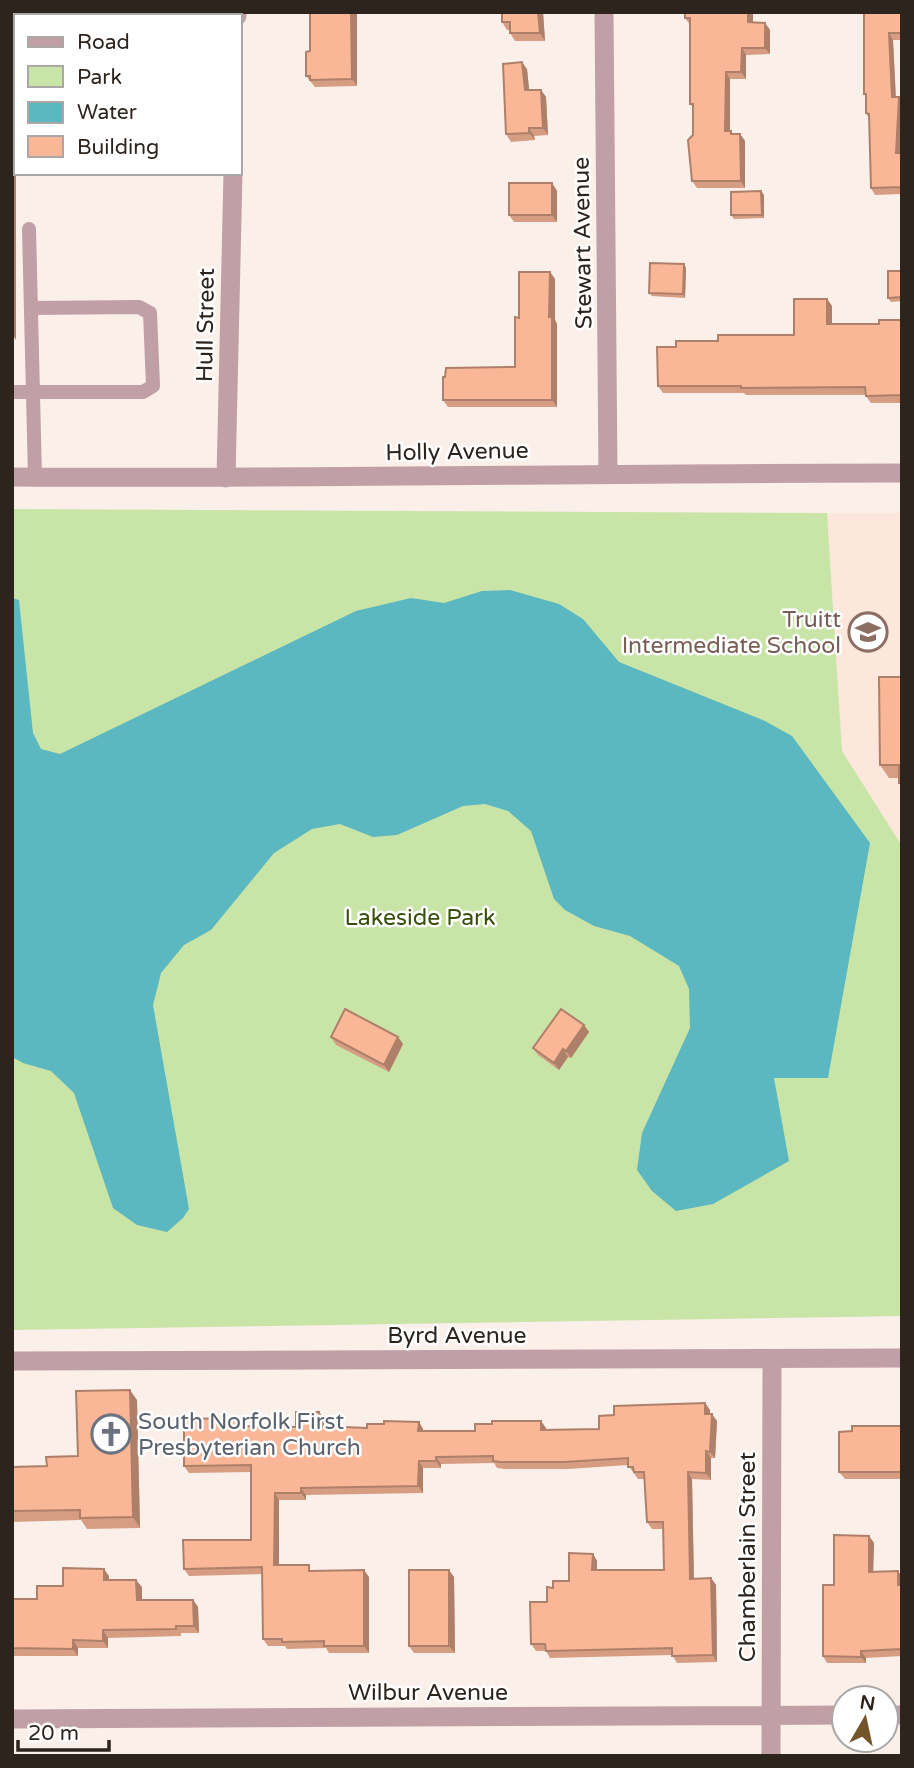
<svg xmlns="http://www.w3.org/2000/svg" width="914" height="1768" viewBox="0 0 914 1768" font-family="'Varela Round',sans-serif">
<rect width="100%" height="100%" fill="#fbefea"/>
<!-- built -->
<path fill="#fde6db" d="M827,513H902V846L842,751Z"/>
<!-- green -->
<path fill="#c9e4a7" d="M12,509L827,513L842,751L902,846V1316L12,1330Z"/>
<!-- water -->
<path fill="#5bb7c0" d="M510,590L559,604L583,619L619,662L765,721L792,736L870,843L828,1078H774L789,1161L713,1204L676,1211L652,1191L637,1170L642,1133L690,1028L689,989L679,966L630,936L594,926L565,910L554,899L531,831L508,811L485,804L463,806L397,835L373,837L340,824L312,829L274,853L211,930L184,945L161,973L153,1005L189,1209L183,1218L167,1232L137,1225L113,1208L74,1093L51,1071L23,1063L12,1057V598L19,600L20,610L33,733L41,749L60,754L356,611L411,598L444,603L482,591Z"/>
<g fill="none" stroke-linecap="round" stroke-linejoin="round">
<!-- service -->
<path stroke="#c09fa6" stroke-width="14" d="M29,229L35,477
M12,392H143L153,386L150,313L139,307L31,308"/>
<!-- minor -->
<path stroke="#c09fa6" stroke-width="19" d="M604,12L608,473
M237,16V12
M12,477C309,479 605,473 902,473
M226,478L233,173
M12,1361L902,1358
M886,1715H902
M12,1719L844,1715
M771,1756L772,1359"/>
</g>
<!-- wall -->
<path fill="#d69d82" d="M190,12V16H115L114,14Z
M310,12L357,86L315,87L306,76L310,51Z
M502,12H543L545,41H515L510,33V30H507L502,22Z
M864,12H902V40H893L896,97H899L902,102V194L875,195L871,188L869,119L866,113V97L864,94Z
M685,18L765,23L770,30V54L746,55V79H730V131L733,134H740L745,141V188H697L692,181L693,107L690,104V25Z
M527,69L529,90H541L546,97L548,135L534,136L535,140L511,142L506,134Z
M552,183L557,191V222H514L509,215Z
M761,191L764,195V218L734,219L731,215Z
M684,264L686,268L685,298L652,296L649,293Z
M902,271V301L891,302L888,298Z
M550,272L555,279V320L557,324V407H448L443,400L515,367L519,318Z
M827,299L832,306V324H879L902,320V403H871L865,395H746L744,393H663L658,386L676,347L718,341L794,335Z
M902,677V787L899,783V778H889L880,765Z
M584,1025L589,1032L571,1058L568,1057L559,1070L538,1055L533,1048Z
M331,1037H398L403,1044L389,1072L336,1045Z
M137,1400L140,1528L87,1529L81,1520L12,1522V1467L47,1466L78,1456Z
M705,1403L710,1410V1414L717,1421L715,1458H711V1480L692,1479L694,1579L711,1578L716,1585L717,1662L677,1663L672,1655L550,1658L546,1651H536L531,1644L553,1588L569,1581L593,1554L597,1561V1570H664L663,1529H652L647,1522L644,1479H638L628,1465L568,1469H505L497,1468L494,1463L441,1464V1468H423V1493L306,1495V1500H279V1565L313,1571L369,1577V1653H329L326,1648L287,1649L285,1646H268L263,1639L262,1574L189,1576L184,1569L251,1540V1472L189,1473L184,1466L240,1418L245,1426L296,1427L319,1412L324,1419V1426L367,1428L384,1424L419,1422L423,1429V1431H475L546,1428V1430L599,1429L614,1415Z
M901,1426L902,1428V1479H845L839,1472L852,1431Z
M869,1536L874,1543L873,1572L898,1571L902,1577V1656L866,1658V1663H827L823,1656L834,1585Z
M109,1576V1580L142,1587V1600H193L198,1607L199,1633H181V1636L108,1638V1648H78V1656H12V1599H37L63,1586Z
M454,1577L455,1653H414L409,1646Z"/>
<!-- shaded-wall -->
<path fill="#ae806a" d="M351,12H357V86L352,79Z
M538,12H543L545,41L540,33Z
M748,12H753V29L748,22Z
M765,23L770,30V54L765,48Z
M889,33L893,40L896,104L892,97Z
M742,48L746,55V79L741,72Z
M522,62L527,69L530,98L525,90Z
M726,72L730,79V138L725,131Z
M541,90L546,97L548,135L543,128Z
M899,97L902,102L901,160L896,153Z
M529,128L534,136L535,140L529,133Z
M740,134L745,141V188L741,181Z
M12,162L16,167V340L12,334Z
M552,183L557,191V222L552,215Z
M761,191L764,195V218L762,215Z
M684,264L686,268L685,298L683,294Z
M550,272L555,279V320L557,324V407L552,400L549,317Z
M827,299L832,306V331L827,324Z
M584,1025L589,1032L571,1058L566,1051Z
M398,1037L403,1044L389,1072L384,1065Z
M563,1049L568,1057L559,1070L554,1063Z
M130,1390L137,1400L140,1528L133,1517Z
M705,1403L710,1410V1421L705,1414Z
M319,1412L324,1419V1433L320,1426Z
M712,1414L717,1421L715,1458L710,1452Z
M240,1418L245,1425V1433L240,1426Z
M541,1421L546,1428V1437L541,1430Z
M419,1422L423,1429V1438L418,1431Z
M706,1451L711,1458V1480L706,1473Z
M436,1457L441,1464V1468L436,1461Z
M419,1461L423,1468V1493L418,1486Z
M688,1472L692,1479L694,1586L690,1579Z
M301,1488L306,1495V1500L301,1493Z
M275,1493L279,1500V1572L274,1565Z
M869,1536L874,1543L873,1579L869,1572Z
M593,1554L597,1561V1577L592,1570Z
M104,1569L109,1576V1588L104,1580Z
M364,1570L369,1577V1653L364,1646Z
M449,1570L454,1577L455,1653L449,1646Z
M898,1571L902,1577V1590L898,1585Z
M711,1578L716,1585L717,1662L713,1655Z
M136,1580L142,1587V1608L137,1600Z
M193,1600L198,1607L199,1633L194,1626Z
M103,1630L108,1638V1648L103,1641Z
M73,1640L78,1648V1656L73,1649Z
M861,1651L866,1658V1663L861,1657Z"/>
<!-- building -->
<path fill="#f9b797" stroke="#ae806a" stroke-width="2" d="M114,12H185V13L114,14Z
M310,12H351L352,79L310,80V76H306V52L310,51Z
M502,12H538L540,33H510V22H502Z
M685,12H748V22L765,23V48H742L741,72H726L725,131H731V134H740L741,181H692L688,140L693,135V104H690V18H685Z
M864,12H902V33H889L892,97H899L896,153H902V187L871,188L869,114L866,113V94H864Z
M522,62L525,90H541L543,128H529V133L506,134L503,64Z
M509,183H552V215H509Z
M761,191L762,215H731V192Z
M650,263L684,264L683,294L649,293Z
M888,271H902V297L888,298Z
M519,272H550L549,317H552V400H443V377H445L446,368L515,367V317L519,318Z
M794,299H827V324H879V320H902V395L866,396L865,387L741,388V386H658L657,347H676V341H718V335H794Z
M879,677H902V783H899V765H880Z
M345,1009L398,1037L384,1065L331,1037Z
M561,1009L584,1025L566,1051L563,1049L554,1063L533,1048Z
M130,1390L133,1517L80,1518V1510L12,1511V1467L47,1466L46,1457L78,1456L76,1391Z
M705,1403V1414H712L710,1452L706,1451V1473L688,1472L690,1579L711,1578L713,1655L672,1656V1648L546,1651L545,1644H531L530,1602H547V1587L553,1588V1581H569V1553L593,1554L592,1570H664L663,1522H647L644,1472H634L633,1467H628V1458L564,1462H500L493,1461V1456L436,1457V1461H419L418,1486L301,1488V1493H275L274,1565H309V1571L364,1570V1646H324V1641L282,1642V1639H263L262,1567L184,1569L183,1540H251V1465L184,1466V1419L240,1418V1426L296,1427V1412H319L320,1426L367,1428V1424H384V1421L419,1422L418,1431H475V1424H492V1421H541V1430L599,1429V1416L614,1415V1406Z
M852,1426H901L902,1472H839V1432L852,1431Z
M834,1535L869,1536V1572L898,1571V1585H902V1649L861,1651V1657L823,1656V1585H834Z
M63,1568L104,1569V1580H136L137,1600H193L194,1626H176V1629L103,1630V1641L73,1640V1649L12,1648V1599H37V1586H63Z
M409,1570H449V1646H409Z"/>
<!-- icons -->
<defs>
<g id="school-ring" transform="scale(2.0125)"><circle r="9.5" fill="#fff" stroke="#8d6e63" stroke-width="1.5"/><path d="M0-5L7-2L0 1L-7-2ZM-4 1L0 2.5L4 1V4Q0 6-4 4Z" fill="#8d6e63"/></g>
<g id="church-ring" transform="scale(2.0125)"><circle r="9.5" fill="#fff" stroke="#6b7280" stroke-width="1.5"/><path d="M-1.2-6h2.4v3.5h3.3v2.4h-3.3V6h-2.4V-.1h-3.3v-2.4h3.3Z" fill="#6b7280"/></g>
</defs>
<g fill-rule="evenodd">
<use href="#school-ring" x="868" y="632"/>
<use href="#church-ring" x="111" y="1434"/>
</g>
<g text-anchor="middle" stroke-width="5" stroke-linejoin="round" paint-order="stroke">
<!-- street labels -->
<g font-size="23" fill="#2e241e" stroke="#fff">
<text transform="translate(582 243) rotate(-91)" y="8">Stewart Avenue</text>
<text transform="translate(205 325) rotate(-89)" y="8">Hull Street</text>
<text transform="translate(457 451) rotate(-1)" y="8">Holly Avenue</text>
<text x="457" y="1343">Byrd Avenue</text>
<text transform="translate(747 1557) rotate(-90)" y="8">Chamberlain Street</text>
<text x="428" y="1700">Wilbur Avenue</text>
</g>
<!-- education labels -->
<g font-size="23" fill="#785e54" stroke="#fff" text-anchor="end">
<text x="841" y="627">Truitt<tspan x="841" dy="26">Intermediate School</tspan></text>
</g>
<!-- park labels -->
<g font-size="23" fill="#384f0b" stroke="#fff">
<text x="420" y="925">Lakeside Park</text>
</g>
<!-- worship labels -->
<g font-size="23" fill="#5b616d" stroke="#fff" text-anchor="start">
<text x="138" y="1429">South Norfolk First<tspan x="138" dy="26">Presbyterian Church</tspan></text>
</g>
</g>
<!-- border -->
<rect width="914" height="1768" fill="none" stroke="#2e241e" stroke-width="28"/>
<!-- legend -->
<rect x="14" y="14" width="228" height="161" fill="#ffffff" stroke="#aba7a5" stroke-width="2"/>
<rect x="28" y="37" width="35" height="10" fill="#c09fa6" stroke="#aba7a5" stroke-width="2"/>
<text x="77" y="49" font-size="21" fill="#2e241e">Road</text>
<rect x="28" y="66" width="35" height="21" fill="#c9e4a7" stroke="#aba7a5" stroke-width="2"/>
<text x="77" y="84" font-size="21" fill="#2e241e">Park</text>
<rect x="28" y="102" width="35" height="21" fill="#5bb7c0" stroke="#aba7a5" stroke-width="2"/>
<text x="77" y="119" font-size="21" fill="#2e241e">Water</text>
<rect x="28" y="136" width="35" height="21" fill="#f9b797" stroke="#aba7a5" stroke-width="2"/>
<text x="77" y="154" font-size="21" fill="#2e241e">Building</text>
<!-- north arrow -->
<g transform="translate(865 1719) rotate(9)"><circle r="33" fill="#ffffff" stroke="#aba7a5" stroke-width="2"/>
<path d="M0-5L12 26L0 18L-12 26Z" fill="#74552a"/>
<text y="-10" font-size="19" font-weight="bold" text-anchor="middle" fill="#2e241e">N</text>
</g>
<!-- scale -->
<path d="M18 1740v10h91v-10" fill="none" stroke="#2e241e" stroke-width="3.5"/>
<text x="28" y="1740" font-size="21" fill="#2e241e" stroke="#ffffff" stroke-width="5" paint-order="stroke">20 m</text>
</svg>
